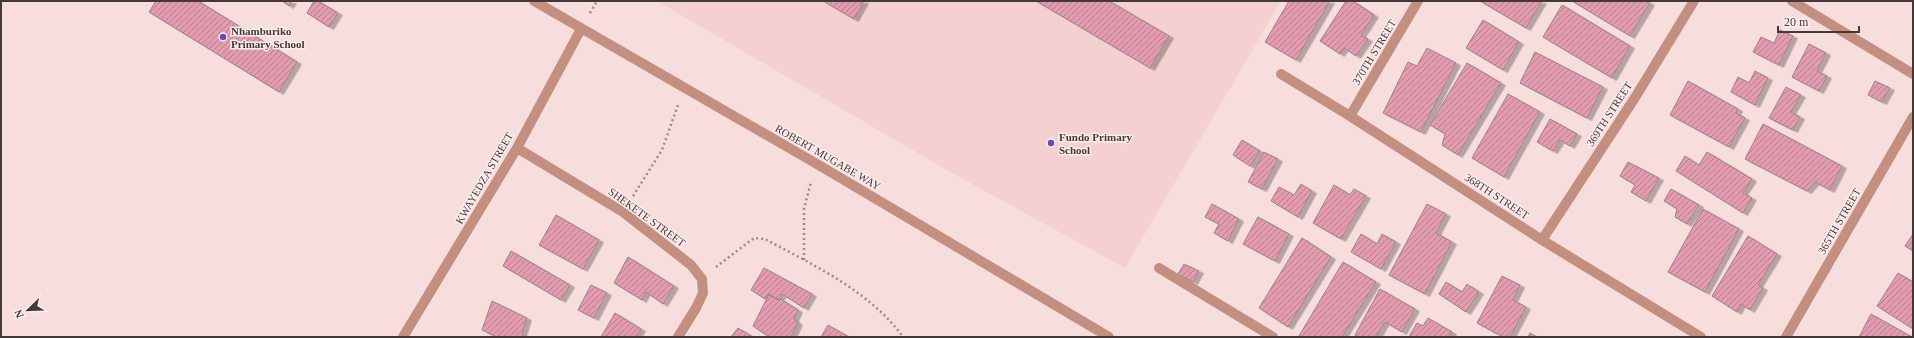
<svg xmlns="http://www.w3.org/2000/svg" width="1914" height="338" viewBox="0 0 1914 338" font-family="'Times New Roman',serif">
<defs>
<pattern id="building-hatch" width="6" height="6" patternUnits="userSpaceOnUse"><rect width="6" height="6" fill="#e39baf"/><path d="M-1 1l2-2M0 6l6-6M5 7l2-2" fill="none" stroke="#ba7f8f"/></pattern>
<filter id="shadow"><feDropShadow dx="4.5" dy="2.5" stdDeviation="0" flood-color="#0004"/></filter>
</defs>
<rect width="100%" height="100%" fill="#f8dddd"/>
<!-- built -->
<path fill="#f4d0d0" d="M657,1H1281L1125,268L952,173Z"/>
<!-- building -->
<path fill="url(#building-hatch)" stroke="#998287" filter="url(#shadow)" d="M156,1H198L297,62L279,92L149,12Z
M282,1H292L289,6Z
M314,1H318L338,13L329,27L307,13Z
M823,1H864L854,19Z
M1036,1H1109L1169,36L1150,68Z
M1289,1H1330L1296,60L1265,42Z
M1346,1H1353L1374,15L1361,35L1368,39L1356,56L1344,48L1340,54L1320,41Z
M1480,1H1542L1526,28Z
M1572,1H1647L1650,3L1630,36Z
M1562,5L1630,46L1612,78L1543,37Z
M1483,20L1519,42L1503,70L1466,48Z
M1780,30L1793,36L1779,65L1753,52L1761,37L1774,43Z
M1809,44L1826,53L1817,71L1827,76L1819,91L1792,77Z
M1427,48L1456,63L1421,132L1383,113L1408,62L1417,66Z
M1535,52L1603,87L1587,118L1520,83Z
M1467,63L1501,83L1458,155L1442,145L1445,134L1430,125Z
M1755,71L1768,78L1755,105L1731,92L1738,77L1749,83Z
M1688,81L1738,109L1736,113L1745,118L1729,147L1670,115Z
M1875,81L1890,88L1882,102L1868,95Z
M1786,87L1801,95L1791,112L1800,117L1793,130L1769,118Z
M1508,94L1540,112L1504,177L1472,158Z
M1550,119L1577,134L1570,146L1560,140L1553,151L1537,142Z
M1763,124L1842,166L1830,190L1815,182L1807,191L1745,159Z
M1242,140L1260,151L1250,166L1233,155Z
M1264,152L1278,159L1262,189L1248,182Z
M1707,152L1752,179L1743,193L1752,198L1743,213L1676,171L1685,156L1699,165Z
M1628,162L1659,178L1646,201L1631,192L1635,185L1620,176Z
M1301,184L1312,191L1298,217L1271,201L1279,187L1294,195Z
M1334,185L1350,195L1354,189L1366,196L1341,239L1313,223Z
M1671,189L1699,205L1687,224L1675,217L1677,209L1664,201Z
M1212,204L1239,219L1228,241L1214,233L1219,224L1205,217Z
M1427,204L1446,214L1436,233L1452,242L1425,294L1389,275Z
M1703,209L1739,229L1705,292L1668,272Z
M556,215L599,240L583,269L539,245Z
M1258,217L1289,234L1275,261L1243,244Z
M1361,234L1377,244L1382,234L1396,242L1381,269L1351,252Z
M1913,234V251L1905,246Z
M1748,236L1777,254L1758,285L1763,288L1750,310L1741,304L1737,312L1712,296Z
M1302,238L1331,257L1288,327L1259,308Z
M511,251L570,285L561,300L503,266Z
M628,257L674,286L663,304L646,292L642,300L614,283Z
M1343,262L1376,282L1342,337H1301L1299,336Z
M1184,264L1199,271L1193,282L1178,274Z
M764,268L812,294L804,308L782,294L778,300L769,294L765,299L751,290Z
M1898,273L1913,282V329L1877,306Z
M1502,276L1520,285L1513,300L1526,307L1510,337H1503L1477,323Z
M1446,282L1462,292L1467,284L1479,292L1466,312L1439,294Z
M591,285L607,293L594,318L578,310Z
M1380,289L1415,309L1402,332L1385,322L1376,337H1359L1355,335Z
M769,294L778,300L779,298L798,310L794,319L798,323L791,337H769L753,326Z
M492,301L527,318L522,334L528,337H497L482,330Z
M615,313L641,329L636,337H601Z
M1871,314L1912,337H1859Z
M1428,318L1452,332L1449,337H1409L1417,323L1423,326Z
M828,325L849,337H821Z
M738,328L753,337H731Z
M1530,333L1537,337H1528Z"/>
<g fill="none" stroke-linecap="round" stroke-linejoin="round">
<!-- path -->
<path stroke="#9b8988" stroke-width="2.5" stroke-dasharray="2 3" stroke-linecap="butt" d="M590,13L597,1
M633,196L662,150L678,105
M804,260V209L811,182
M716,267L754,238L765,239C813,265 870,291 903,337"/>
<!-- minor -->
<path stroke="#c28f80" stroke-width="10" d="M534,1L817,164L1109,337
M1792,1L1913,74
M1281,74L1350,116L1542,240L1701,337
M1350,116L1418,1
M517,148L623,212L691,265L702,279L703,293L696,308L678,337
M1542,240L1636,96L1694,1
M1159,268L1273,337
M403,337L517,148L581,29
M1786,337L1913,117"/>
</g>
<!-- markers -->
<g fill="#6549c1" stroke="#feeded" stroke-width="1.5">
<circle cx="223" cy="37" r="4"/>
<circle cx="1051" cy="143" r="4"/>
</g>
<g text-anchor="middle" stroke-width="3" stroke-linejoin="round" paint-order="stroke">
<!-- poi labels -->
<g font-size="11" font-weight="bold" fill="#433938" stroke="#feeded" text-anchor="start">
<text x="231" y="35">Nhamburiko<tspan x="231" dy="13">Primary School</tspan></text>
<text x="1059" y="141">Fundo Primary<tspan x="1059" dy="13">School</tspan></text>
</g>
<!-- street labels -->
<g font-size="11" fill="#433938" stroke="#feeded">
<text transform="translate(1374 52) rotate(-59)" y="4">370TH STREET</text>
<text transform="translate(1609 114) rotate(-57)" y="4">369TH STREET</text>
<text transform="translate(828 157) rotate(30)" y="4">ROBERT MUGABE WAY</text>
<text transform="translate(484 178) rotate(-60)" y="4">KWAYEDZA STREET</text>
<text transform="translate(1497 196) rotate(33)" y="4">368TH STREET</text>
<text transform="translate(647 217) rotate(36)" y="4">SHEKETE STREET</text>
<text transform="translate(1839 221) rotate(-60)" y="4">365TH STREET</text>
</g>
</g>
<!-- border -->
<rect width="1914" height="338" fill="none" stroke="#433938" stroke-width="4"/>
<!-- north arrow -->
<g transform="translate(28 310) rotate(247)" stroke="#feeded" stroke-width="3" paint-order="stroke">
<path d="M0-3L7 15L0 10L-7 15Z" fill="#433938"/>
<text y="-6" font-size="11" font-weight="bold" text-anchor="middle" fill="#433938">N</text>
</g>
<!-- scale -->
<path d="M1778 26v6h81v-6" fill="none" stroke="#433938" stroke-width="2"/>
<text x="1784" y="26" font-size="12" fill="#433938" stroke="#feeded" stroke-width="3" paint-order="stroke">20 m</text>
</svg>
